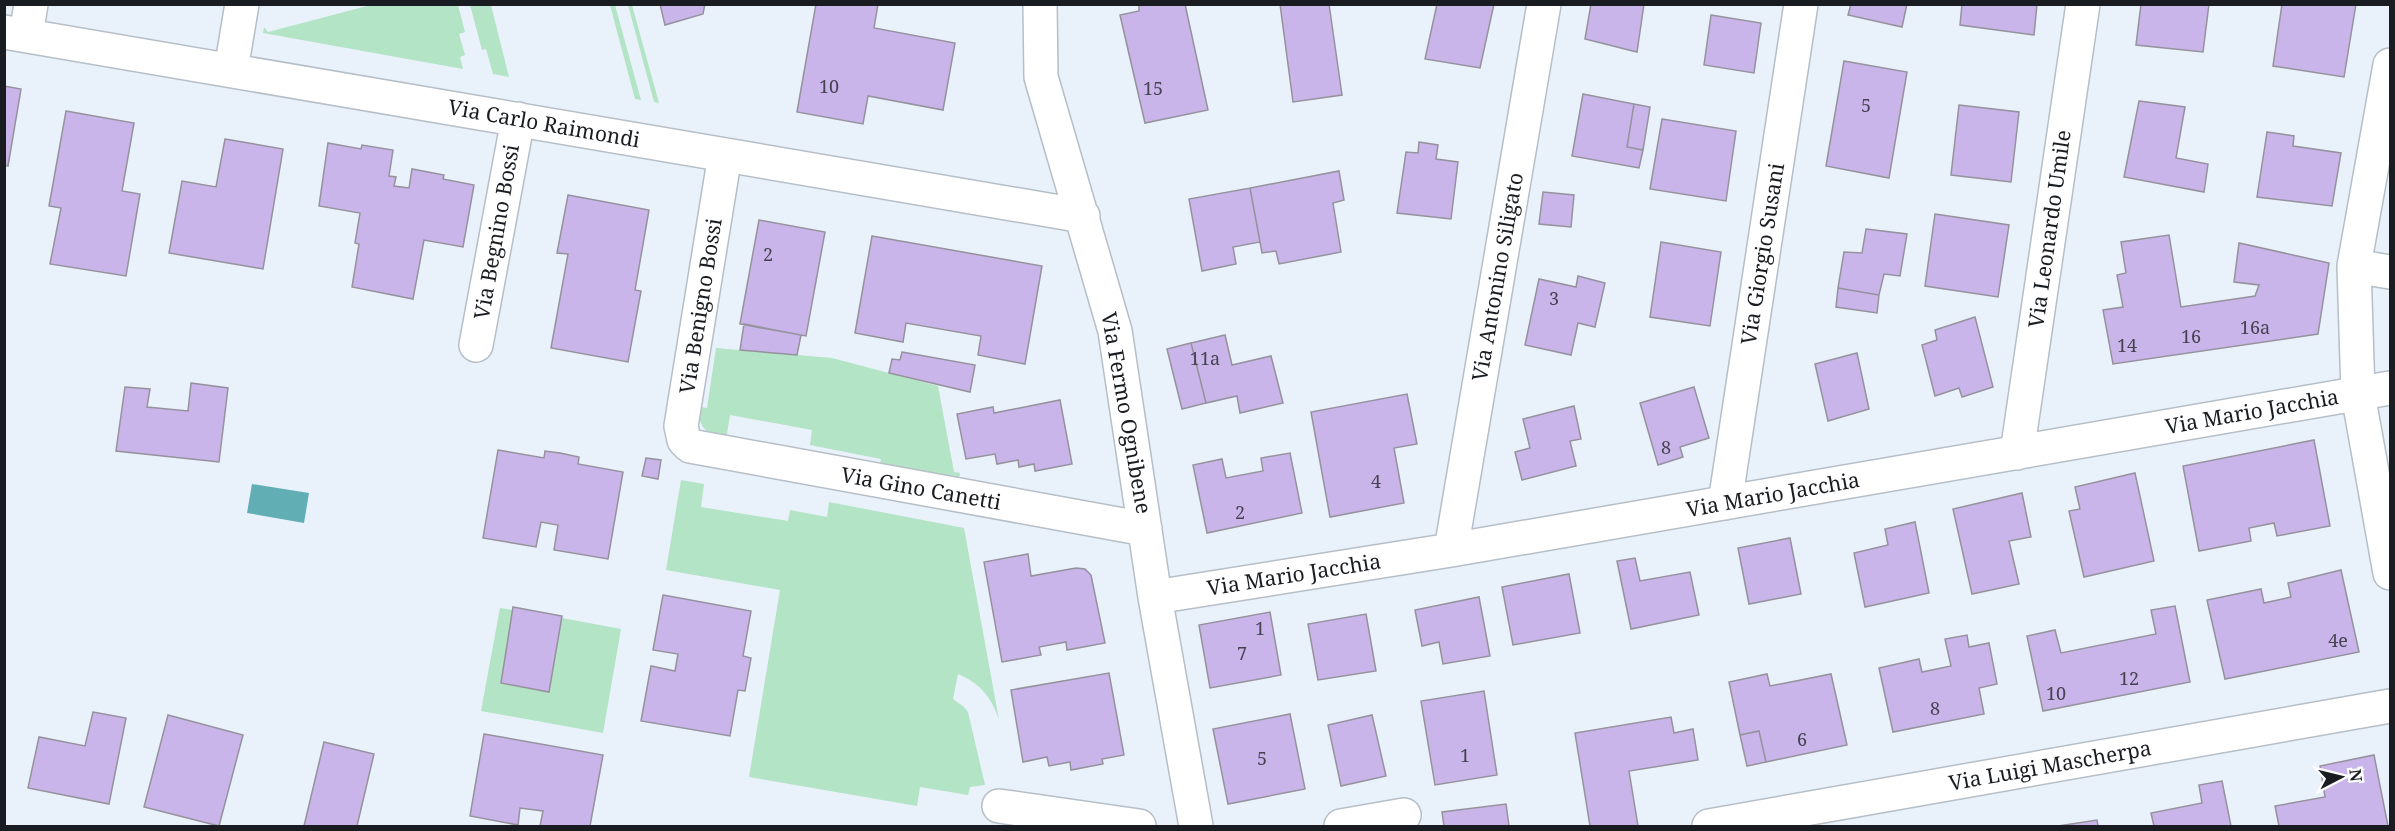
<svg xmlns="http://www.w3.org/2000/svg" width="2395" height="831" viewBox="0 0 2395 831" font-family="'Noto Serif',serif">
<rect width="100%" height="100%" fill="#e9f1fb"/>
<!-- green -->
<path fill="#b3e4c5" d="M371,5H458L465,32L459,34L465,55L460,57L463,69L263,33L264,27L268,32Z
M470,5H491L509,77L493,74L486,49L482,50Z
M610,5H615L641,100L635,99Z
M628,5H632L659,103L654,102Z
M716,348L832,358L938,386L954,472L960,473L958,485L879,470L881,459L810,445L812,430L730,415L726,440C708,435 697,427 699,407L707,408Z
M681,480L704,484L701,507L788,521L790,510L827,517L829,502L964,528L999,720C992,698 980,683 958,674L953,699L964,707L968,712L985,785L970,787L968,795L920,787L917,806L749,777L780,590L666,570Z
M500,608L513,610L501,683L549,692L562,618L621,629L603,733L481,711Z"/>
<!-- water -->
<path fill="#61afb5" d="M252,484L309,493L304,523L247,513Z"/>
<!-- building -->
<path fill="#c9b5ea" stroke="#95929c" stroke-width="1.5" d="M660,4H705L703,14L665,25Z
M816,4H878L874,28L955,43L943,110L868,96L863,124L797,112Z
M1139,4H1185L1208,110L1145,123L1120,15L1139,11Z
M1280,4H1329L1342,95L1293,102Z
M1437,4H1494L1480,68L1425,59Z
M1591,4H1644L1637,52L1585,39Z
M1851,4H1907L1902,27L1848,15Z
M1962,4H2037L2034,35L1960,25Z
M2141,4H2209L2203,52L2136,45Z
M2282,4H2356L2344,77L2273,66Z
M1711,15L1761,23L1754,73L1704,65Z
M1844,61L1907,72L1889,178L1826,166Z
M4,86L21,89L8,166L4,165Z
M1583,94L1634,104L1627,147L1643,150L1639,168L1572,156Z
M2139,101L2185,107L2176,158L2208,164L2204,192L2124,177Z
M1634,104L1650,107L1643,150L1627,147Z
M1959,105L2019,112L2011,182L1951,175Z
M66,111L134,123L122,191L140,194L126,276L50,264L61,208L49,206Z
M1662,119L1736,131L1726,201L1650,189Z
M2267,132L2294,136L2293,146L2341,153L2332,206L2257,197Z
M225,139L283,149L263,269L169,253L182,181L216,187Z
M1419,142L1438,145L1436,159L1458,162L1451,219L1397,213L1406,152L1418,153Z
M328,143L361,149L362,145L393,150L389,176L396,177L394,186L409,188L412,169L444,175L443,179L474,185L463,247L424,240L413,299L352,287L359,244L355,243L360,213L319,206Z
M1339,171L1344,200L1333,203L1341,252L1279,264L1276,251L1262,253L1250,188Z
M1250,188L1260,242L1233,247L1236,264L1202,271L1189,199Z
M1543,192L1574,195L1571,227L1539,224Z
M568,195L649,210L635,290L641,291L628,362L551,348L568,254L557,253Z
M1935,214L2009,225L1998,297L1925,286Z
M759,220L825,232L806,336L740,324Z
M1866,229L1907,234L1900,276L1884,274L1879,295L1838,288L1844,252L1862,253Z
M2169,235L2181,307L2255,296L2259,285L2234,282L2239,243L2329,263L2318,334L2113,364L2103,310L2123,307L2117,275L2126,273L2121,242Z
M872,236L1042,266L1025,364L978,355L981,336L906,323L903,342L855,333Z
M1661,242L1721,252L1710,326L1650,317Z
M1578,276L1605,283L1595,327L1578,323L1571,355L1525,345L1539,279L1576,287Z
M1838,288L1879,295L1877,313L1836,307Z
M1975,317L1993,387L1962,397L1959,388L1935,396L1922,345L1937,340L1935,330Z
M744,324L801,335L797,355L740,350Z
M1225,335L1232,365L1271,356L1283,403L1240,413L1237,396L1206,403L1191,343Z
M1191,343L1206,403L1182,409L1167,349Z
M902,352L975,365L970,392L889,373L892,359L900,360Z
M1857,353L1869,409L1828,421L1815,364Z
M191,383L228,388L219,462L116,451L125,387L150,389L147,407L188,411Z
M1694,387L1709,438L1680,447L1683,457L1658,465L1640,403Z
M1407,394L1417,444L1394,448L1404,503L1330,517L1311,412Z
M1060,400L1072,464L1035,471L1034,464L1019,467L1018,460L997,464L995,454L966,459L957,414L993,407L994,413Z
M1574,406L1581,439L1570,441L1576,466L1522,480L1515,452L1530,448L1523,419Z
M2314,440L2330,526L2277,536L2274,523L2249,528L2251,541L2199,551L2183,466Z
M498,450L544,458L545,451L560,453L579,457L578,464L623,472L608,559L554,550L558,525L541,522L536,547L483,538Z
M1290,453L1302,513L1207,533L1193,465L1222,459L1226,478L1263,471L1261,458Z
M646,458L661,460L658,479L642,476Z
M2135,473L2154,561L2084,577L2069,511L2080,509L2075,487Z
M2022,493L2031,537L2009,541L2019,584L1972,594L1953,509Z
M1915,522L1929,593L1865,607L1854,553L1888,545L1885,529Z
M1790,538L1801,594L1749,604L1738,548Z
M1028,554L1031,576L1076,568L1085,569L1091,575L1105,643L1067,650L1066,642L1039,647L1041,655L1002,662L984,562Z
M1635,558L1640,581L1690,572L1699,615L1631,629L1617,561Z
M2341,570L2359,652L2225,679L2207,600L2261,589L2264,603L2291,597L2288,583Z
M1569,574L1580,633L1513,645L1502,587Z
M663,595L751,611L743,656L751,658L745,691L738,690L730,736L641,721L651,666L675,671L678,654L653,650Z
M1479,597L1490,656L1443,664L1439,642L1422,646L1415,610Z
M2175,606L2190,682L2043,711L2027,636L2055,630L2061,653L2156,634L2151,610Z
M513,607L562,616L549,692L501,683Z
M1270,612L1281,675L1210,688L1199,625Z
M1366,614L1376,671L1318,680L1308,624Z
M1967,635L1969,647L1989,643L1997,684L1979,688L1984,714L1893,732L1879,668L1919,659L1922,672L1951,666L1945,639Z
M1109,673L1124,755L1102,759L1103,764L1071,770L1070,762L1049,766L1047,757L1023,762L1011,690Z
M1767,674L1770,686L1831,674L1847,745L1766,762L1759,731L1740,735L1729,682Z
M1484,691L1497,775L1435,785L1421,701Z
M93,712L126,718L109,804L28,788L39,737L85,746Z
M1290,714L1305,789L1228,804L1213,729Z
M168,715L243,735L219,826L144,807Z
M1372,715L1386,776L1341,786L1328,725Z
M1671,717L1674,733L1693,729L1698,760L1629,771L1638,826H1590L1575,733Z
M1759,731L1766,762L1747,766L1740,735Z
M484,734L603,755L590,826H540L543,811L520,808L518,825L470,816Z
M324,742L374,754L357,826H304Z
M2374,755L2388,826H2279L2275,806L2325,797L2320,766Z
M2222,781L2231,826H2154L2151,813L2202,803L2199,785Z
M1506,804L1509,826H1444L1442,812Z
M2097,820L2098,826H2058Z"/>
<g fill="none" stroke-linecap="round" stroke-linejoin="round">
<!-- street casing -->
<g stroke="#b6bec7" stroke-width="36">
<path id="street" d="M1040,4L1041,77L1115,331L1155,597L1196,826
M4,32L1083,216
M26,35L31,4
M2390,65L2354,266L2358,394L2390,573
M231,70L242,4
M725,155L681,426L684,440L690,446L1145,529
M2354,266L2390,272
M476,345L518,119
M2017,453L2083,4
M1725,503L1801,4
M1451,550L1544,4
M1155,597L1451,550L2390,388
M999,806L1139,826
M1341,826L1404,815
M1709,826L2390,706"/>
</g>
<!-- street -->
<use href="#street" stroke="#fff" stroke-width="33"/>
</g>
<g text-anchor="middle" stroke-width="4.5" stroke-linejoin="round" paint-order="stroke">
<!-- number labels -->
<g font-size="18" fill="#454252">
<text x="829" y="93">10</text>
<text x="1153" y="95">15</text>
<text x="1866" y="112">5</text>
<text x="768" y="261">2</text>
<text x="1554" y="305">3</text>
<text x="2255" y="334">16a</text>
<text x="2191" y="343">16</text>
<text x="2127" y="352">14</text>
<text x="1205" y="365">11a</text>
<text x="1666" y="454">8</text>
<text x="1376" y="488">4</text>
<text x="1240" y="519">2</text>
<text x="1260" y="635">1</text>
<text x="2338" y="647">4e</text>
<text x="1242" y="660">7</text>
<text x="2129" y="685">12</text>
<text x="2056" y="700">10</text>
<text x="1935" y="715">8</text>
<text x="1802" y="746">6</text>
<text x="1465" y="762">1</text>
<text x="1262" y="765">5</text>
</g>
<!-- street labels -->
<g font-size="21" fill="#191c20" stroke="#fefefe">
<text transform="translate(544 124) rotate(10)" y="7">Via Carlo Raimondi</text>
<text transform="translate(2050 229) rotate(-82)" y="7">Via Leonardo Umile</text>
<text transform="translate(497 232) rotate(-80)" y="7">Via Begnino Bossi</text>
<text transform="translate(1763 254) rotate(-81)" y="7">Via Giorgio Susani</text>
<text transform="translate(1498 277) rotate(-80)" y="7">Via Antonino Siligato</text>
<text transform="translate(701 306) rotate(-81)" y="7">Via Benigno Bossi</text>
<text transform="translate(2252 412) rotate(-10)" y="7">Via Mario Jacchia</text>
<text transform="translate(1126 413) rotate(80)" y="7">Via Fermo Ognibene</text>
<text transform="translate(921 489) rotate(10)" y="7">Via Gino Canetti</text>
<text transform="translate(1773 495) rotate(-10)" y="7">Via Mario Jacchia</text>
<text transform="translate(1294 575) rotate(-9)" y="7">Via Mario Jacchia</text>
<text transform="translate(2050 766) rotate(-10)" y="7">Via Luigi Mascherpa</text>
</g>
</g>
<!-- border -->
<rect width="2395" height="831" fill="none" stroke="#191c20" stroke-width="12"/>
<!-- north arrow -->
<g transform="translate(2341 777) rotate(83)" stroke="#fefefe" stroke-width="4.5" paint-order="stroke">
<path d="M0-4.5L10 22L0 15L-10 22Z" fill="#191c20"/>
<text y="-9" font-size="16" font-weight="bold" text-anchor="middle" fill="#191c20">N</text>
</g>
</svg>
